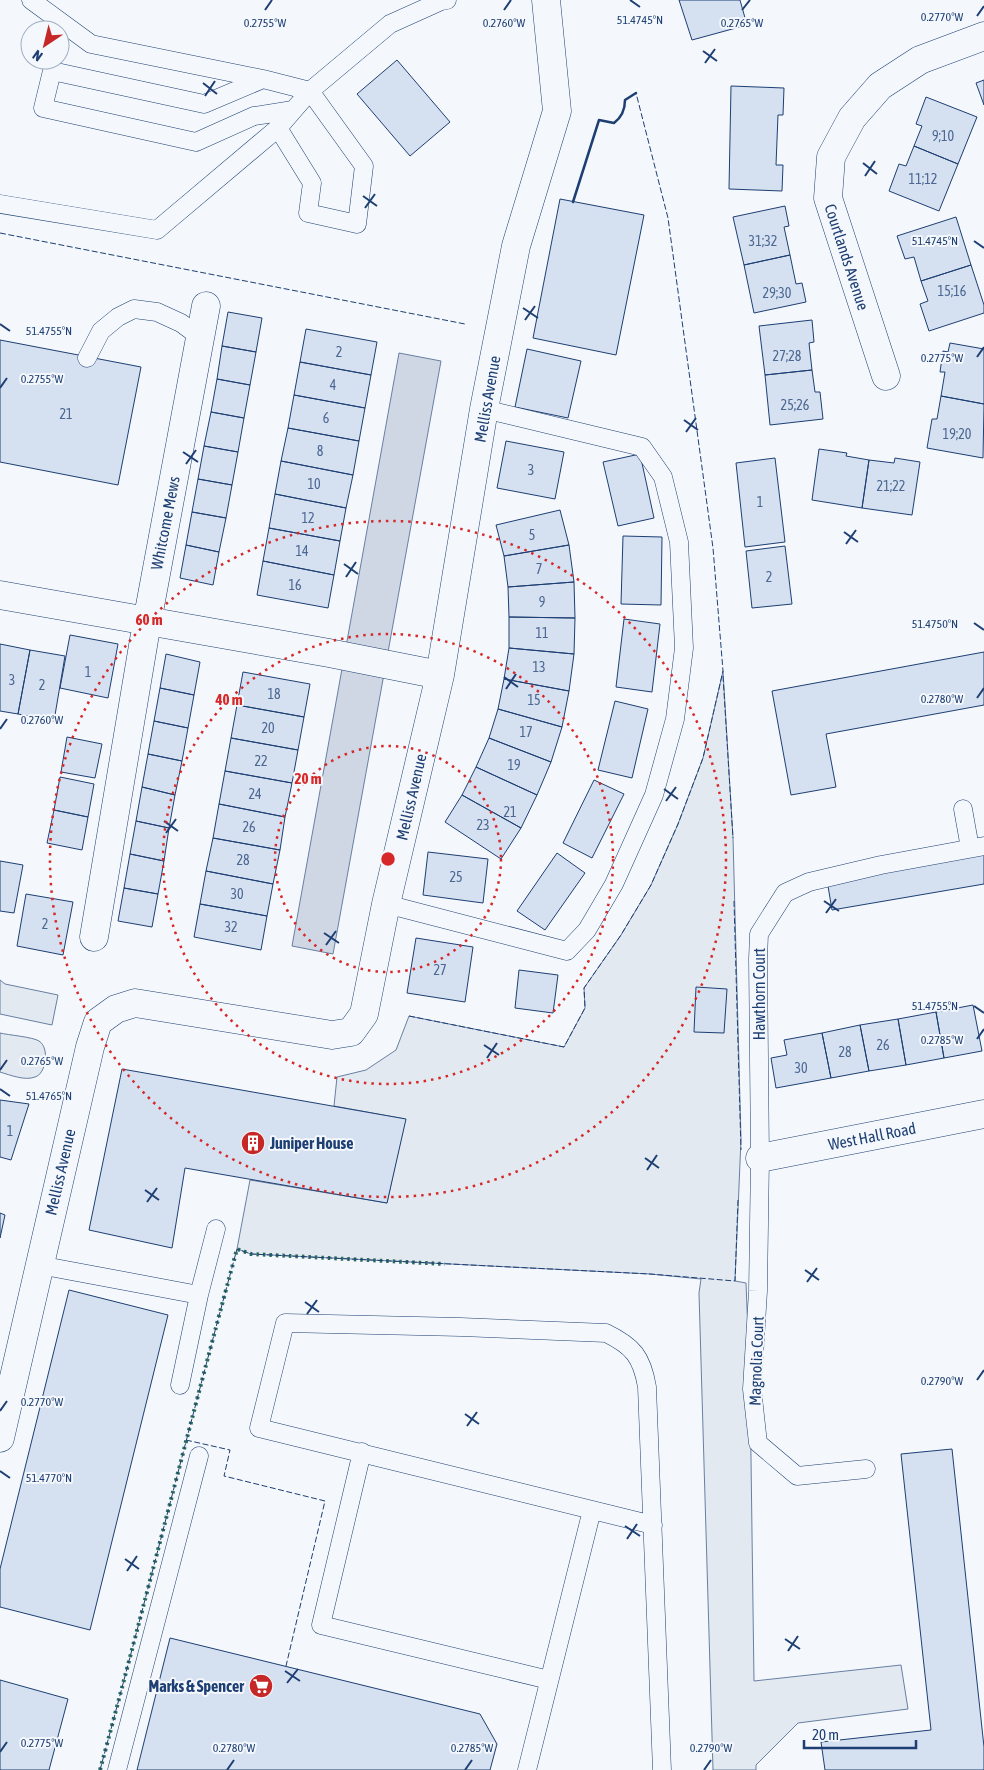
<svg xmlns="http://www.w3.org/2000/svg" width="984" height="1770" viewBox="0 0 984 1770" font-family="'Asap Condensed',sans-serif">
<rect width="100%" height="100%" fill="#f4f7fb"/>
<!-- green -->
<path fill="#e3e9f0" stroke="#687fa3" d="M723,671L733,838L741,1139L735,1281L746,1283L750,1384L754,1681L901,1665L908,1709L798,1723L756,1765V1770H713L699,1293L701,1279L650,1274L251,1254L237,1249L250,1180L387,1203L405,1119L334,1106L337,1077L366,1070L396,1050L409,1016L564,1047L585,1008L584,988L621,935L651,885L678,824L703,758Z
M0,980L5,984L58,995L52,1025L0,1014Z
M0,1033C8,1035 33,1037 39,1041C50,1048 46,1074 35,1077C25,1081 10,1075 0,1072Z"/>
<!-- water -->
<path fill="#cfd7e4" stroke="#687fa3" d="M399,353L441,361L333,954L292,946Z"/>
<!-- building -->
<path fill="#d5e0f0" stroke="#1d3f73" d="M679,0H740L747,25L692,40Z
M397,60L450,122L410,156L357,94Z
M984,80V105L976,83Z
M731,86L784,88L783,115H778L776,165H783L782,191L729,189Z
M926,97L977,117L958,164L914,146L922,126L916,124Z
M914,146L958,164L939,211L889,191L899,164L906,166Z
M560,199L644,215L616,355L533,338Z
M785,206L789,226L784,227L790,255L744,265L733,217Z
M956,217L971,265L921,281L914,257L905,259L897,236Z
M790,255L796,284L802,283L806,302L754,313L744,265Z
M971,265L984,305V313L929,331L920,304L928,301L921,281Z
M228,312L262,318L256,352L222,346Z
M812,320L814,342L809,343L812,370L765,375L759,326Z
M306,329L377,342L371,375L300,362Z
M0,340L141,367L118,485L0,462Z
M950,343L984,349V404L941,396L945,372H940L943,351L948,352Z
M222,346L256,352L250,385L217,379Z
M527,349L581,361L568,418L515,407Z
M300,362L371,375L365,408L294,395Z
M812,370L815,392H820L823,419L770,425L765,375Z
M217,379L250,385L244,418L211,412Z
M294,395L365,408L359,441L288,428Z
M941,396L984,404L983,458L927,448L932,419H937Z
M211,412L244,418L238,452L204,446Z
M288,428L359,441L353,475L281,461Z
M506,441L564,452L555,499L497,488Z
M204,446L238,452L232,485L198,479Z
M819,449L847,453L846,456L869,460L862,508L812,500Z
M640,454L654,518L618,526L603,462Z
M775,458L785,542L745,547L736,463Z
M895,458L920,462L912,515L862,508L869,460L894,463Z
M281,461L353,475L346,508L275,494Z
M198,479L232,485L226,518L192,512Z
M275,494L346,508L340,541L269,528Z
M560,510L569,545L504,556L496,525Z
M192,512L226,518L219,552L186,545Z
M269,528L340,541L334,575L263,561Z
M623,536L662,537L661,605L621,604Z
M186,545L219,552L213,585L180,578Z
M569,545L574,582L508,587L504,556Z
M785,546L792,604L752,608L746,551Z
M263,561L334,575L328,608L257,595Z
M574,582L575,618L509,617L508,587Z
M509,617L575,618L574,654L509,648Z
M624,619L660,624L652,692L616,687Z
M70,635L118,644L108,698L60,688Z
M0,644L30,650L18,714L0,711Z
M509,648L574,654L569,691L504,679Z
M30,650L65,656L54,721L18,714Z
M984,652V705L826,734L836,787L791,795L772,691Z
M166,654L200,662L194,695L160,688Z
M243,672L310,684L304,717L237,705Z
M504,679L569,691L562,727L498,709Z
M160,688L194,695L188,728L154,721Z
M615,701L648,709L632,778L598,770Z
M237,705L304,717L298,750L231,738Z
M498,709L562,727L551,762L489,738Z
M154,721L188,728L182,761L148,754Z
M67,737L102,744L95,778L61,772Z
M231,738L298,750L292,783L225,771Z
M489,738L551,762L537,795L476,767Z
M148,754L182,761L175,795L142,787Z
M476,767L537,795L521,828L462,795Z
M225,771L292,783L285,817L219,804Z
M60,777L94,784L88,817L54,810Z
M594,780L624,794L592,858L563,843Z
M142,787L175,795L169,828L136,821Z
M462,795L521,828L501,859L445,822Z
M219,804L285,817L280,850L213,838Z
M54,810L88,817L82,850L47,843Z
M136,821L169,828L164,861L130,854Z
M213,838L280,850L273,884L206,871Z
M428,852L488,859L483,903L423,895Z
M557,853L585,873L545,930L517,911Z
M984,853V884L832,910L827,880Z
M130,854L164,861L158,894L124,888Z
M0,861L23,865L14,913L0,911Z
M206,871L273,884L267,916L200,904Z
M124,888L158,894L152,927L118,921Z
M26,894L73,902L63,955L17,946Z
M200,904L267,916L261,950L194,937Z
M416,938L473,947L465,1002L407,993Z
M519,970L558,975L553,1013L515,1008Z
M696,987L727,989L724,1033L694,1032Z
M973,1005L982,1051L944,1058L936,1012Z
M936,1012L944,1058L906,1065L898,1019Z
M898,1019L906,1065L869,1071L860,1025Z
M860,1025L869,1071L831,1078L822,1033Z
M822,1033L831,1078L776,1088L771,1058L787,1055L784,1040Z
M122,1069L406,1119L387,1203L185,1168L172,1248L89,1230Z
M0,1100L29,1104L11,1160L0,1157Z
M0,1213L5,1215L0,1238Z
M69,1290L168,1315L90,1630L0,1607V1569Z
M952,1449L984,1747V1770H825L821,1742L931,1730L901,1454Z
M170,1638L480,1714L497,1744L490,1770H137Z
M0,1680L68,1699L49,1770H0Z"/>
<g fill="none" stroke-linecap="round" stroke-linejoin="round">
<!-- lane casing -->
<g stroke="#1d3f73" stroke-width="19">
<path id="lane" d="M31,0L91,44L263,79L310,91L364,166L357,224L308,213L312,183L278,128L310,91L390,24L441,1L447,0
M263,79L204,104L52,71L43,108L196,142L254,116L293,110
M0,204L157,230L278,128
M87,358L101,331L118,317L134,309L157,312L181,323L200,337
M963,809L970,848
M386,904L567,951L587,930L614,884L654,795L675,719L684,648L679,542L663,477L642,447L484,409
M39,1265L199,1295
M180,1385L199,1295L216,1229
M362,1452L321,1625L549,1680
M866,1469L797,1476L758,1443L752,1389L758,1291L760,1158L758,959L759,934L785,893L809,882L881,865L984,846
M653,1525L259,1428L285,1323L461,1327L606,1333C633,1346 642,1357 647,1387L662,1770
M117,1770L199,1456
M527,1770L592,1510"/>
</g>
<!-- street casing -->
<g stroke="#1d3f73" stroke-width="29">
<path id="street" d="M886,376L828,198L831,157L852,118L880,86L920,60L984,36
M0,595L329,653L440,675
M94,937L147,622L206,306
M760,1158L984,1114
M0,1438L90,1047L98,1022L116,1009L135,1003L332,1035L351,1032L364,1014L386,904L440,675L484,409L516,246L557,111L546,0"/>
</g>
<!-- lane -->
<use href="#lane" stroke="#f4f7fb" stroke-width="18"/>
<!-- street -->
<use href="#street" stroke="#f4f7fb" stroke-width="28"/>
<!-- hedge -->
<path stroke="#2c6c60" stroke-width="4" stroke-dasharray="2.5 4" stroke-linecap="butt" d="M100,1770C147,1596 190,1422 237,1249L251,1254L445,1264"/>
<!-- fence -->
<path stroke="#1d3f73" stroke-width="1" stroke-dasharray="6 2.5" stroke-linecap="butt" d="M0,233L465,324
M723,676L733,838
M734,901L741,1150
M409,1016L564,1047L585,1008L584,988L621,935L651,885L678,824L703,758L723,671L713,548L668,218L636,93
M186,1440L230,1450L224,1476L325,1501L286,1666
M100,1770C147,1596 190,1422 237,1249L251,1254L650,1274L735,1281L738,1200"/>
<!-- wall -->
<path stroke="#1d3f73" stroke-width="2.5" d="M573,202L599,120L614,123C622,117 625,110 625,100L636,93"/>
</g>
<!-- ticks -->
<path fill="none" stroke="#1d3f73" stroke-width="2" d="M630,0L640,7M265,10L272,0M504,10L511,0M742,10L750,0M977,16L984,6M703,51L717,61M705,63L715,49M203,83L217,94M205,96L215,81M863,163L877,174M865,176L875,161M363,196L377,206M365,208L375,194M974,241L984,248M523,308L538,318M525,320L535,306M0,324L10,331M977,357L984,347M0,388L7,378M684,420L698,430M686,432L696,418M183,452L198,462M186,464L196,450M844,532L858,542M846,544L856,530M344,564L358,574M346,577L356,562M974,623L984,630M504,677L518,687M506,689L516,674M977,698L984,688M0,729L7,719M664,789L678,799M666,801L676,787M164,821L178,831M166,833L176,819M824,901L839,911M826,913L836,899M324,933L339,943M326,945L336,931M974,1006L984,1013M977,1039L984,1029M484,1045L499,1055M487,1058L497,1043M0,1070L7,1060M0,1089L10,1096M645,1158L659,1168M647,1170L657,1155M145,1190L159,1200M147,1202L157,1188M805,1270L819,1280M807,1282L817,1268M305,1302L319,1312M307,1314L317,1300M977,1380L984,1370M0,1411L7,1401M465,1414L479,1424M467,1426L477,1412M0,1471L10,1478M625,1526L640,1536M627,1539L637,1524M125,1559L139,1569M127,1571L137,1556M785,1639L800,1649M788,1651L798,1636M285,1671L300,1681M287,1683L298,1669M0,1752L7,1742M227,1770L234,1760M465,1770L472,1760M704,1770L711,1760"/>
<!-- distance rings -->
<g fill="none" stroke="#d62828" stroke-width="2.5" stroke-dasharray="2.5 5">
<circle cx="388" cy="859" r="113"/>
<circle cx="388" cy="859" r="225"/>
<circle cx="388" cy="859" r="338"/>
</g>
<!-- icons -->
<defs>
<g id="building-disc" transform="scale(1.25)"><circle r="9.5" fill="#c62828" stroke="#f4f7fb"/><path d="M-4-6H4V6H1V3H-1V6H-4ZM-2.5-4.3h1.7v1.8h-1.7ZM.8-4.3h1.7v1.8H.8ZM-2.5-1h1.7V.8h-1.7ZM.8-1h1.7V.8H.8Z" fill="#fff"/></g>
<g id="supermarket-disc" transform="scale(1.25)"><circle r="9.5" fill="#c62828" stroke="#f4f7fb"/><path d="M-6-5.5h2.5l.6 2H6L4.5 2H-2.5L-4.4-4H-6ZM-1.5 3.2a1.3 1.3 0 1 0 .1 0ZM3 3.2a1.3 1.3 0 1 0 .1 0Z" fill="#fff"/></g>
</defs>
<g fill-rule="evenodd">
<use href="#building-disc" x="253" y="1143"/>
<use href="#supermarket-disc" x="261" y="1686"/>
</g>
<g text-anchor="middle" stroke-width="4" stroke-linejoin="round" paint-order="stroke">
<!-- number labels -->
<g font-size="14" fill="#4b6792">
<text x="943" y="141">9;10</text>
<text x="923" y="184">11;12</text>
<text x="763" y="246">31;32</text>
<text x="952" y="296">15;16</text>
<text x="777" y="298">29;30</text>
<text x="339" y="357">2</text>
<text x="787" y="361">27;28</text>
<text x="333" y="390">4</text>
<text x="795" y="410">25;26</text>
<text x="66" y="419">21</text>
<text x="326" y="423">6</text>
<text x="957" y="439">19;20</text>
<text x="320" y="456">8</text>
<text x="531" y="475">3</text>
<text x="314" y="489">10</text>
<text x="891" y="491">21;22</text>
<text x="760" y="507">1</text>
<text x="308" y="523">12</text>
<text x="532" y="540">5</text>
<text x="302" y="556">14</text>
<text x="539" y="574">7</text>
<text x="769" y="582">2</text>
<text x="295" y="590">16</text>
<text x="542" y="607">9</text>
<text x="542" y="638">11</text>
<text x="539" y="672">13</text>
<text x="88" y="677">1</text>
<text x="12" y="685">3</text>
<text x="42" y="690">2</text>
<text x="274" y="699">18</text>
<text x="534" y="705">15</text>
<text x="268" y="733">20</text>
<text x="526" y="737">17</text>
<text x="261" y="766">22</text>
<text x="514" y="770">19</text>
<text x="255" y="799">24</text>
<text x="510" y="817">21</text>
<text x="483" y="830">23</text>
<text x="249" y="832">26</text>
<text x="243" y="865">28</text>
<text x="456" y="882">25</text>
<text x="237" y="899">30</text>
<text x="45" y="929">2</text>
<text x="231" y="932">32</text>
<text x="440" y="975">27</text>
<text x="883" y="1050">26</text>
<text x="845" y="1057">28</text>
<text x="801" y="1073">30</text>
<text x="10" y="1136">1</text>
</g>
<!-- street labels -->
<g font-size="16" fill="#1d3f73" stroke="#f4f7fb">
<text transform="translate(847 257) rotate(72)" y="6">Courtlands Avenue</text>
<text transform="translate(487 399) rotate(-80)" y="6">Melliss Avenue</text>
<text transform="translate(165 523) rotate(-79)" y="6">Whitcome Mews</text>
<text transform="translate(411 797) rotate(-77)" y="6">Melliss Avenue</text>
<text transform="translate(759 994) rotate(-90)" y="6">Hawthorn Court</text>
<text transform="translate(872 1136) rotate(-11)" y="6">West Hall Road</text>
<text transform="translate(60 1172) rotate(-77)" y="6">Melliss Avenue</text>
<text transform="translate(756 1361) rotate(-88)" y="6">Magnolia Court</text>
</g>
<!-- poi labels -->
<g font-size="16" font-weight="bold" fill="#1d3f73" stroke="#f4f7fb" text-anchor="start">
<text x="270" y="1149">Juniper House</text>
<text x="244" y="1692" text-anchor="end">Marks &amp; Spencer</text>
</g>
</g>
<g font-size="12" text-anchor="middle" fill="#1d3f73" stroke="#f4f7fb" stroke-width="4" stroke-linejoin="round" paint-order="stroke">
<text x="942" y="21">0.2770°W</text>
<text x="640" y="24">51.4745°N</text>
<text x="265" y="27">0.2755°W</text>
<text x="504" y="27">0.2760°W</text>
<text x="742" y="27">0.2765°W</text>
<text x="935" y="245">51.4745°N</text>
<text x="49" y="335">51.4755°N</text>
<text x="942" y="362">0.2775°W</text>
<text x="42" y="383">0.2755°W</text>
<text x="935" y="628">51.4750°N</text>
<text x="942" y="703">0.2780°W</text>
<text x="42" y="724">0.2760°W</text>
<text x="935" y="1010">51.4755°N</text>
<text x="942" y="1044">0.2785°W</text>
<text x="42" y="1065">0.2765°W</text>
<text x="49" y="1100">51.4765°N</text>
<text x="942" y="1385">0.2790°W</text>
<text x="42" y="1406">0.2770°W</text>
<text x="49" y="1482">51.4770°N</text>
<text x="42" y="1747">0.2775°W</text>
<text x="234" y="1752">0.2780°W</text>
<text x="472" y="1752">0.2785°W</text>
<text x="711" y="1752">0.2790°W</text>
</g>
<circle cx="388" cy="859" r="8" fill="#d62828" stroke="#f4f7fb" stroke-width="2.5"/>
<g font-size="15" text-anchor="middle" font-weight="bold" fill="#d62828" stroke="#f4f7fb" stroke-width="4" stroke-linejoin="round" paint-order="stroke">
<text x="149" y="625">60 m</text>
<text x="229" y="705">40 m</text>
<text x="308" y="784">20 m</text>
</g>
<!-- north arrow -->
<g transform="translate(45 45) rotate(215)"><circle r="24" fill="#f4f7fb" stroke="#9eadc5"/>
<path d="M0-4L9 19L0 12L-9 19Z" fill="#c62828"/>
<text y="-8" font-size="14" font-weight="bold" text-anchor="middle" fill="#1d3f73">N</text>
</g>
<!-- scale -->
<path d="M804 1740v8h112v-8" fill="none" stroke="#1d3f73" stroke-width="2.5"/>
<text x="812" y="1740" font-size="15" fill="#1d3f73" stroke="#f4f7fb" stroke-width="4" paint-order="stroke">20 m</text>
</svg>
